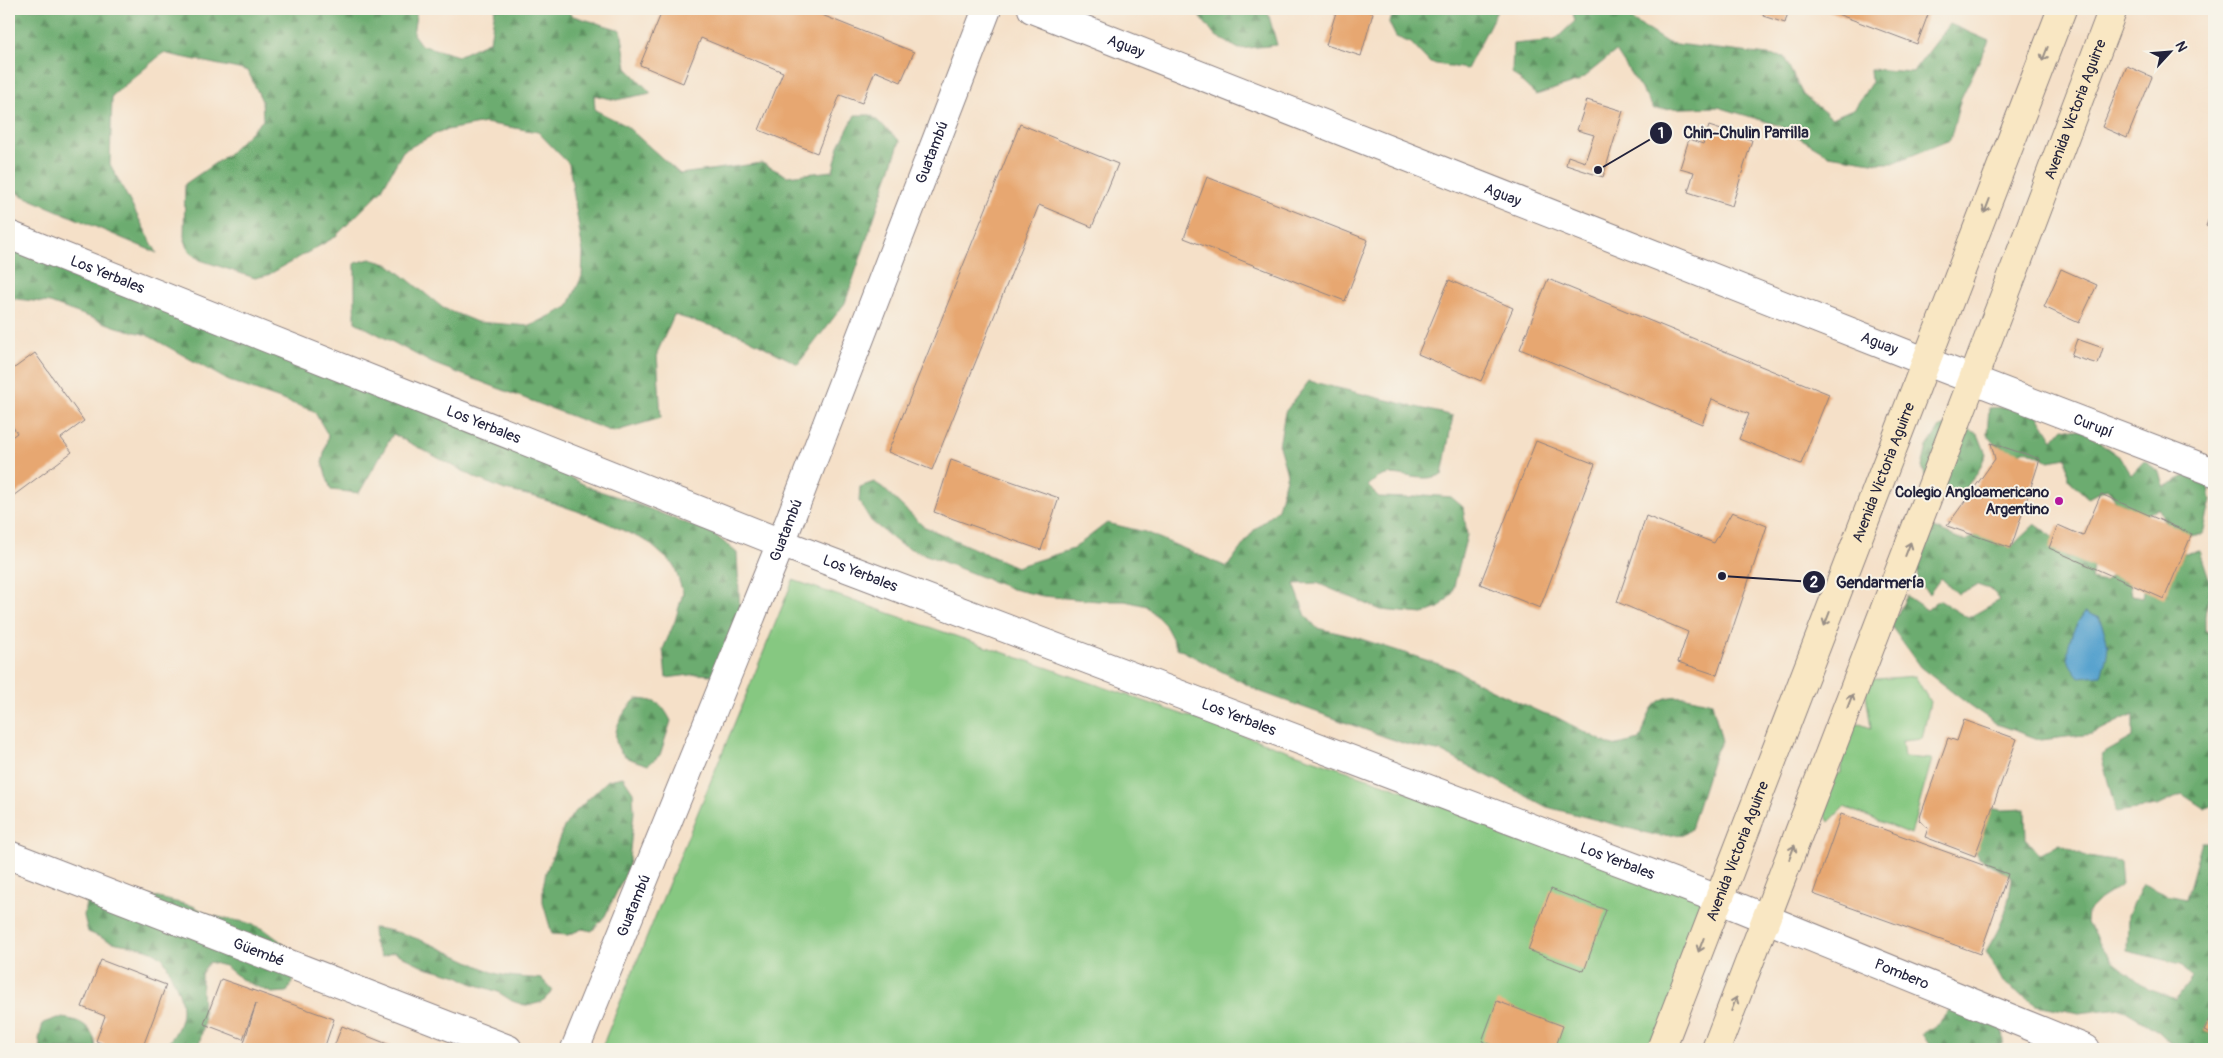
<svg xmlns="http://www.w3.org/2000/svg" width="2223" height="1058" viewBox="0 0 2223 1058" font-family="Pangolin,sans-serif">
<defs>
<pattern id="forest-firs" width="22" height="20" patternUnits="userSpaceOnUse" patternTransform="scale(1.25)"><rect width="22" height="20" fill="#6cac6f"/><path d="M5 1l3.5 6h-7zM16 11l3.5 6h-7z" fill="#588c5c"/></pattern>
</defs>
<rect width="100%" height="100%" fill="#f7f3e8"/>
<filter id="ink" filterUnits="userSpaceOnUse"><feTurbulence type="fractalNoise" baseFrequency=".02" numOctaves="2"/><feDisplacementMap in="SourceGraphic" scale="10" xChannelSelector="R" yChannelSelector="G"/><feConvolveMatrix kernelMatrix="1 2 1 2 8 2 1 2 1" color-interpolation-filters="sRGB"/></filter>
<filter id="wash" filterUnits="userSpaceOnUse"><feTurbulence type="fractalNoise" baseFrequency=".0096" numOctaves="4" result="noise"/><feDisplacementMap in="SourceGraphic" scale="20" xChannelSelector="R" yChannelSelector="G"/><feGaussianBlur stdDeviation="1.12" result="paint"/><feColorMatrix in="noise" values="0 0 0 0 0 0 0 0 0 0 0 0 0 0 0 0 0 1.4 0 .05"/><feComposite in="paint" operator="in"/></filter>
<g filter="url(#wash)">
<rect width="100%" height="100%" fill="#f5e0c8"/>
<!-- green -->
<path fill="#86c881" stroke="#54755e" d="M793,580L1718,899L1661,1049H601Z
M1915,676L1930,702L1922,739L1902,741L1904,757L1932,759L1911,834L1844,807L1829,822L1822,809L1830,779L1842,772V760L1839,751L1848,725L1860,724L1871,728L1864,680Z"/>
<!-- forest -->
<path fill="url(#forest-firs)" stroke="#476755" d="M9,9H417L413,34L421,45L458,56L490,41L495,9H564L573,16L621,30L627,68L651,93L616,100L594,95L595,110L625,125L680,174L762,163L787,176L833,171L839,146L855,115H871L900,141L845,303L798,364L739,334L674,315L657,353L661,418L613,432L432,363L355,322V263L370,259L390,265L443,308L477,322L530,326L568,307L582,276L583,253L569,164L538,132L485,123L441,131L403,151L381,191L335,237L268,275L255,278L200,260L189,251L184,237L185,184L227,155L263,120L262,101L248,71L163,53L112,96L110,164L157,253L23,196L9,188Z
M1193,9H1267L1277,45L1239,49L1216,36Z
M1396,9H1498L1467,69L1430,63L1411,43L1396,37L1389,23Z
M1572,9H1619L1618,11L1668,43L1784,57L1803,95L1832,118L1855,108L1871,83L1870,69L1913,72L1950,24L1989,41L1961,98L1950,140L1893,163H1878L1829,155L1778,125L1718,107L1654,109L1616,51L1579,81L1536,95L1512,73L1513,44L1555,40L1575,21Z
M9,243L541,456L565,475L593,489L624,499L714,534L737,553L740,614L726,676L698,674L666,678L663,649L675,621L683,593L674,565L648,542L592,516L536,497L505,490L478,479L393,434L359,493L331,490L322,463L328,435L314,411L229,381L147,335L117,327L50,303L9,298Z
M1309,381L1453,416L1442,475C1437,476 1432,478 1427,478C1403,479 1389,465 1368,486L1379,497L1408,498L1425,495L1451,497L1463,507L1467,535L1452,594L1439,608L1423,614L1381,610L1317,583L1294,584L1306,616L1317,628L1355,637L1454,669L1488,688L1540,712L1556,717L1612,746L1640,740C1644,731 1647,715 1653,707C1667,689 1694,699 1712,703L1722,741L1714,755L1691,829L1685,834L1659,836L1547,807L1442,752L1405,744L1261,692L1177,648L1165,625L1147,606L1125,601H1098L1043,596L1012,589L901,545L871,521L859,501L860,487L874,482L882,487L923,526L1016,567L1073,549L1107,523L1145,532L1227,567L1254,530L1278,509L1287,474L1279,446L1285,412Z
M2016,406L2037,414L2053,440L2063,428L2084,431L2121,458L2131,475L2144,461L2160,472L2164,487L2188,475L2209,487L2211,500L2203,534H2169L2159,508L2137,520L2124,513L2107,488L2088,498L2068,479L2067,458L2049,461L2027,450L2006,457L1987,434L1989,408Z
M1954,423L1978,434L1986,454L1977,474L1960,494L1928,483L1922,467L1927,447L1940,427Z
M2035,524L2063,544L2094,560L2091,579L2105,582L2118,570L2128,574L2132,595L2143,597L2146,580L2170,555L2200,551L2211,584L2205,616V630L2214,636V804L2205,809L2182,794L2157,806L2116,812L2101,755L2133,737V714L2092,734L2041,740L1997,724L1969,705L1920,667L1891,626L1907,596L1927,610L1939,600L1968,618L2000,600L1992,590L1977,585L1958,594L1941,578L1929,594L1918,583L1917,556L1931,527L1965,541L1982,533L2011,547Z
M636,699C656,700 662,703 671,721L660,755L648,765C640,762 625,759 620,751C608,733 623,712 636,699Z
M623,777L633,792L634,812L628,869L605,916L592,931L582,929L568,935L552,934L543,903V887L546,872L564,827L573,814L608,780Z
M1979,807L2003,810L2025,809L2026,839L2039,855L2060,844L2088,857L2120,862L2122,885L2100,899L2088,911L2087,923L2100,944L2112,960L2148,989L2176,999L2192,978L2181,964L2127,951L2128,915L2143,884L2167,895L2186,899L2202,842H2214V983L2207,987L2214,995V1049H2177L2158,1031L2121,1008L2079,1013L2036,1005L2003,982L1986,951C2003,923 2008,910 2012,877L1979,858L1969,836Z
M100,894L146,895L193,906L212,916L245,922L264,929L289,948L296,961L295,977L287,992L272,993L244,981L225,966L209,962L201,974L204,1024L198,1049H163C186,1024 187,1006 172,977C169,970 166,961 161,957C150,947 131,946 117,943C107,941 98,936 88,932L84,916L86,901Z
M373,928C409,930 458,957 492,972C508,978 526,977 542,979L553,991L542,1002L527,1006L512,1001L498,992L471,983L458,976L425,967L394,952L381,957L374,943Z
M1954,1004L2002,1025L2003,1043L1995,1049H1932L1922,1034L1938,1024Z
M57,1018C78,1018 95,1026 96,1049H41L39,1039L43,1023Z"/>
<!-- water -->
<path fill="#56a2ce" stroke="#3c6284" d="M2085,612L2099,618C2110,644 2110,649 2101,675L2079,677C2076,673 2072,668 2070,664C2063,648 2075,625 2085,612Z"/>
<g id="blocks">
<!-- building -->
<path fill="#e7a771" d="M663,9H807L914,52L901,82L875,71L862,103L840,95L817,153L759,130L783,72L701,38L683,83L640,65Z
M1337,9H1359L1373,13L1361,56L1326,45Z
M1765,9H1789L1785,23L1763,16Z
M1824,9H1930L1917,44Z
M2127,66L2152,77L2127,138L2102,127Z
M1587,100L1623,111L1603,177L1566,165L1568,156L1585,162L1594,135L1577,130Z
M1020,124L1118,164L1092,227L1039,205L932,470L888,452Z
M1709,126L1752,140L1732,206L1688,192L1694,172L1680,168L1689,139L1703,144Z
M1207,177L1368,240L1345,301L1184,238Z
M2214,205V230L2206,226Z
M2061,269L2097,285L2079,323L2044,307Z
M1548,279L1829,394L1801,464L1739,439L1749,414L1712,399L1702,424L1520,349Z
M1449,280L1513,308L1481,381L1418,354Z
M2077,339L2103,348L2098,364L2071,356Z
M35,353L84,421L61,438L72,452L13,496L9,489V439L17,433L9,421V372Z
M1536,441L1595,464L1540,608L1480,584Z
M1991,443L2040,459L2011,548L1947,526L1995,459Z
M951,460L1059,498L1041,550L934,512Z
M2101,494L2192,534L2164,599L2049,548L2058,525L2083,536Z
M1732,512L1767,526L1717,675L1678,662L1688,632L1617,602L1646,516L1714,543Z
M1964,720L2017,739L1975,856L1925,837L1928,828L1919,820L1948,738L1957,741Z
M1841,814L2008,874L1980,954L1813,894Z
M1551,889L1606,910L1584,971L1528,950Z
M101,960L166,985L142,1049H116L96,1041L105,1016L82,1007Z
M221,979L334,1019L324,1049H242L256,1004L243,1039L204,1024Z
M1497,1001L1563,1026L1555,1049H1504L1482,1041Z
M2214,1010V1035L2204,1031Z
M342,1026L400,1049H333Z"/>
</g>
</g>
<g filter="url(#ink)">
<use href="#blocks" fill-opacity="0" stroke="#8c8182" stroke-width="1"/>
<g fill="none" stroke-linecap="round" stroke-linejoin="round">
<!-- minor casing -->
<g stroke="#8c8182" stroke-width="30">
<g id="minor">
<path id="s1" d="M1032,9L1927,362L2214,472"/>
<path id="s2" d="M9,235L781,543L1718,899L2086,1049"/>
<path id="s3" d="M9,855L508,1049"/>
<path id="s4" d="M575,1049L781,543L987,9"/>
</g>
</g>
<!-- secondary casing -->
<g stroke="#8c8182" stroke-width="30">
<g id="secondary">
<path id="s5" d="M1661,1049L2062,9"/>
<path id="s6" d="M1716,1049L1973,379L2113,9"/>
</g>
</g>
<!-- minor -->
<use href="#minor" stroke="#fff" stroke-width="28"/>
<!-- secondary -->
<use href="#secondary" stroke="#f9e7c3" stroke-width="28"/>
</g>
<!-- one-way arrows -->
<defs><path id="oneway-shaft" d="M-6 0H5M1.5-3L5.5 0L1.5 3" fill="none" stroke-width="1.6" stroke-linecap="round" stroke-linejoin="round" transform="scale(1.25)"/></defs>
<g stroke="#988e86">
<use href="#oneway-shaft" transform="translate(2045 54) rotate(111)"/>
<use href="#oneway-shaft" transform="translate(1987 206) rotate(111)"/>
<use href="#oneway-shaft" transform="translate(1908 549) rotate(-69)"/>
<use href="#oneway-shaft" transform="translate(1827 619) rotate(111)"/>
<use href="#oneway-shaft" transform="translate(1850 701) rotate(-69)"/>
<use href="#oneway-shaft" transform="translate(1792 852) rotate(-69)"/>
<use href="#oneway-shaft" transform="translate(1701 945) rotate(111)"/>
<use href="#oneway-shaft" transform="translate(1734 1004) rotate(-69)"/>
</g>
</g>
<!-- markers -->
<circle fill="#b5179e" stroke="#f7f3e8" stroke-width="2" cx="2059" cy="501" r="5"/>
<g text-anchor="middle" stroke-width="4" stroke-linejoin="round" paint-order="stroke">
<!-- street labels -->
<g font-size="15" fill="#22223b" stroke="#f7f3e8">
<text dy="5" stroke="none"><textPath href="#s1" startOffset="101">Aguay</textPath></text>
<text dy="5" stroke="none"><textPath href="#s6" startOffset="1006">Avenida Victoria Aguirre</textPath></text>
<text dy="5" stroke="none"><textPath href="#s4" startOffset="965">Guatambú</textPath></text>
<text dy="5" stroke="none"><textPath href="#s1" startOffset="506">Aguay</textPath></text>
<text dy="5" stroke="none"><textPath href="#s2" startOffset="106">Los Yerbales</textPath></text>
<text dy="5" stroke="none"><textPath href="#s1" startOffset="911">Aguay</textPath></text>
<text dy="5" stroke="none"><textPath href="#s2" startOffset="511">Los Yerbales</textPath></text>
<text dy="5" stroke="none"><textPath href="#s1" startOffset="1140">Curupí</textPath></text>
<text dy="5" stroke="none"><textPath href="#s5" startOffset="618">Avenida Victoria Aguirre</textPath></text>
<text dy="5" stroke="none"><textPath href="#s4" startOffset="560">Guatambú</textPath></text>
<text dy="5" stroke="none"><textPath href="#s2" startOffset="916">Los Yerbales</textPath></text>
<text dy="5" stroke="none"><textPath href="#s2" startOffset="1321">Los Yerbales</textPath></text>
<text dy="5" stroke="none"><textPath href="#s5" startOffset="212">Avenida Victoria Aguirre</textPath></text>
<text dy="5" stroke="none"><textPath href="#s2" startOffset="1726">Los Yerbales</textPath></text>
<text dy="5" stroke="none"><textPath href="#s4" startOffset="155">Guatambú</textPath></text>
<text dy="5" stroke="none"><textPath href="#s3" startOffset="268">Güembé</textPath></text>
<text dy="5" stroke="none"><textPath href="#s2" startOffset="2032">Pombero</textPath></text>
</g>
<!-- poi labels -->
<g font-size="15" font-weight="bold" fill="#22223b" stroke="#f7f3e8" text-anchor="end">
<text x="2049" y="497">Colegio Angloamericano<tspan x="2049" dy="17">Argentino</tspan></text>
</g>
</g>
<!-- callouts -->
<path fill="none" stroke="#22223b" stroke-width="2" d="M1598 170L1661 133M1722 576L1814 582"/>
<g fill="#22223b" stroke="#f7f3e8" stroke-width="2">
<circle cx="1598" cy="170" r="5"/>
<circle cx="1722" cy="576" r="5"/>
<circle cx="1661" cy="133" r="12"/>
<circle cx="1814" cy="582" r="12"/>
</g>
<g font-size="15" text-anchor="middle" font-weight="bold" fill="#fff">
<text x="1661" y="138">1</text>
<text x="1814" y="587">2</text>
</g>
<g font-size="16" text-anchor="middle" font-weight="bold" fill="#22223b" stroke="#f7f3e8" stroke-width="4" stroke-linejoin="round" paint-order="stroke">
<text x="1746" y="138">Chin-Chulin Parrilla</text>
<text x="1880" y="588">Gendarmería</text>
</g>
<!-- margin -->
<rect width="2223" height="1058" fill="none" stroke="#f7f3e8" stroke-width="30"/>
<!-- north arrow -->
<g transform="translate(2170 52) rotate(64)" stroke="#f7f3e8" stroke-width="4" paint-order="stroke">
<path d="M0-4L9 19L0 12L-9 19Z" fill="#22223b"/>
<text y="-8" font-size="14" font-weight="bold" text-anchor="middle" fill="#22223b">N</text>
</g>
</svg>
